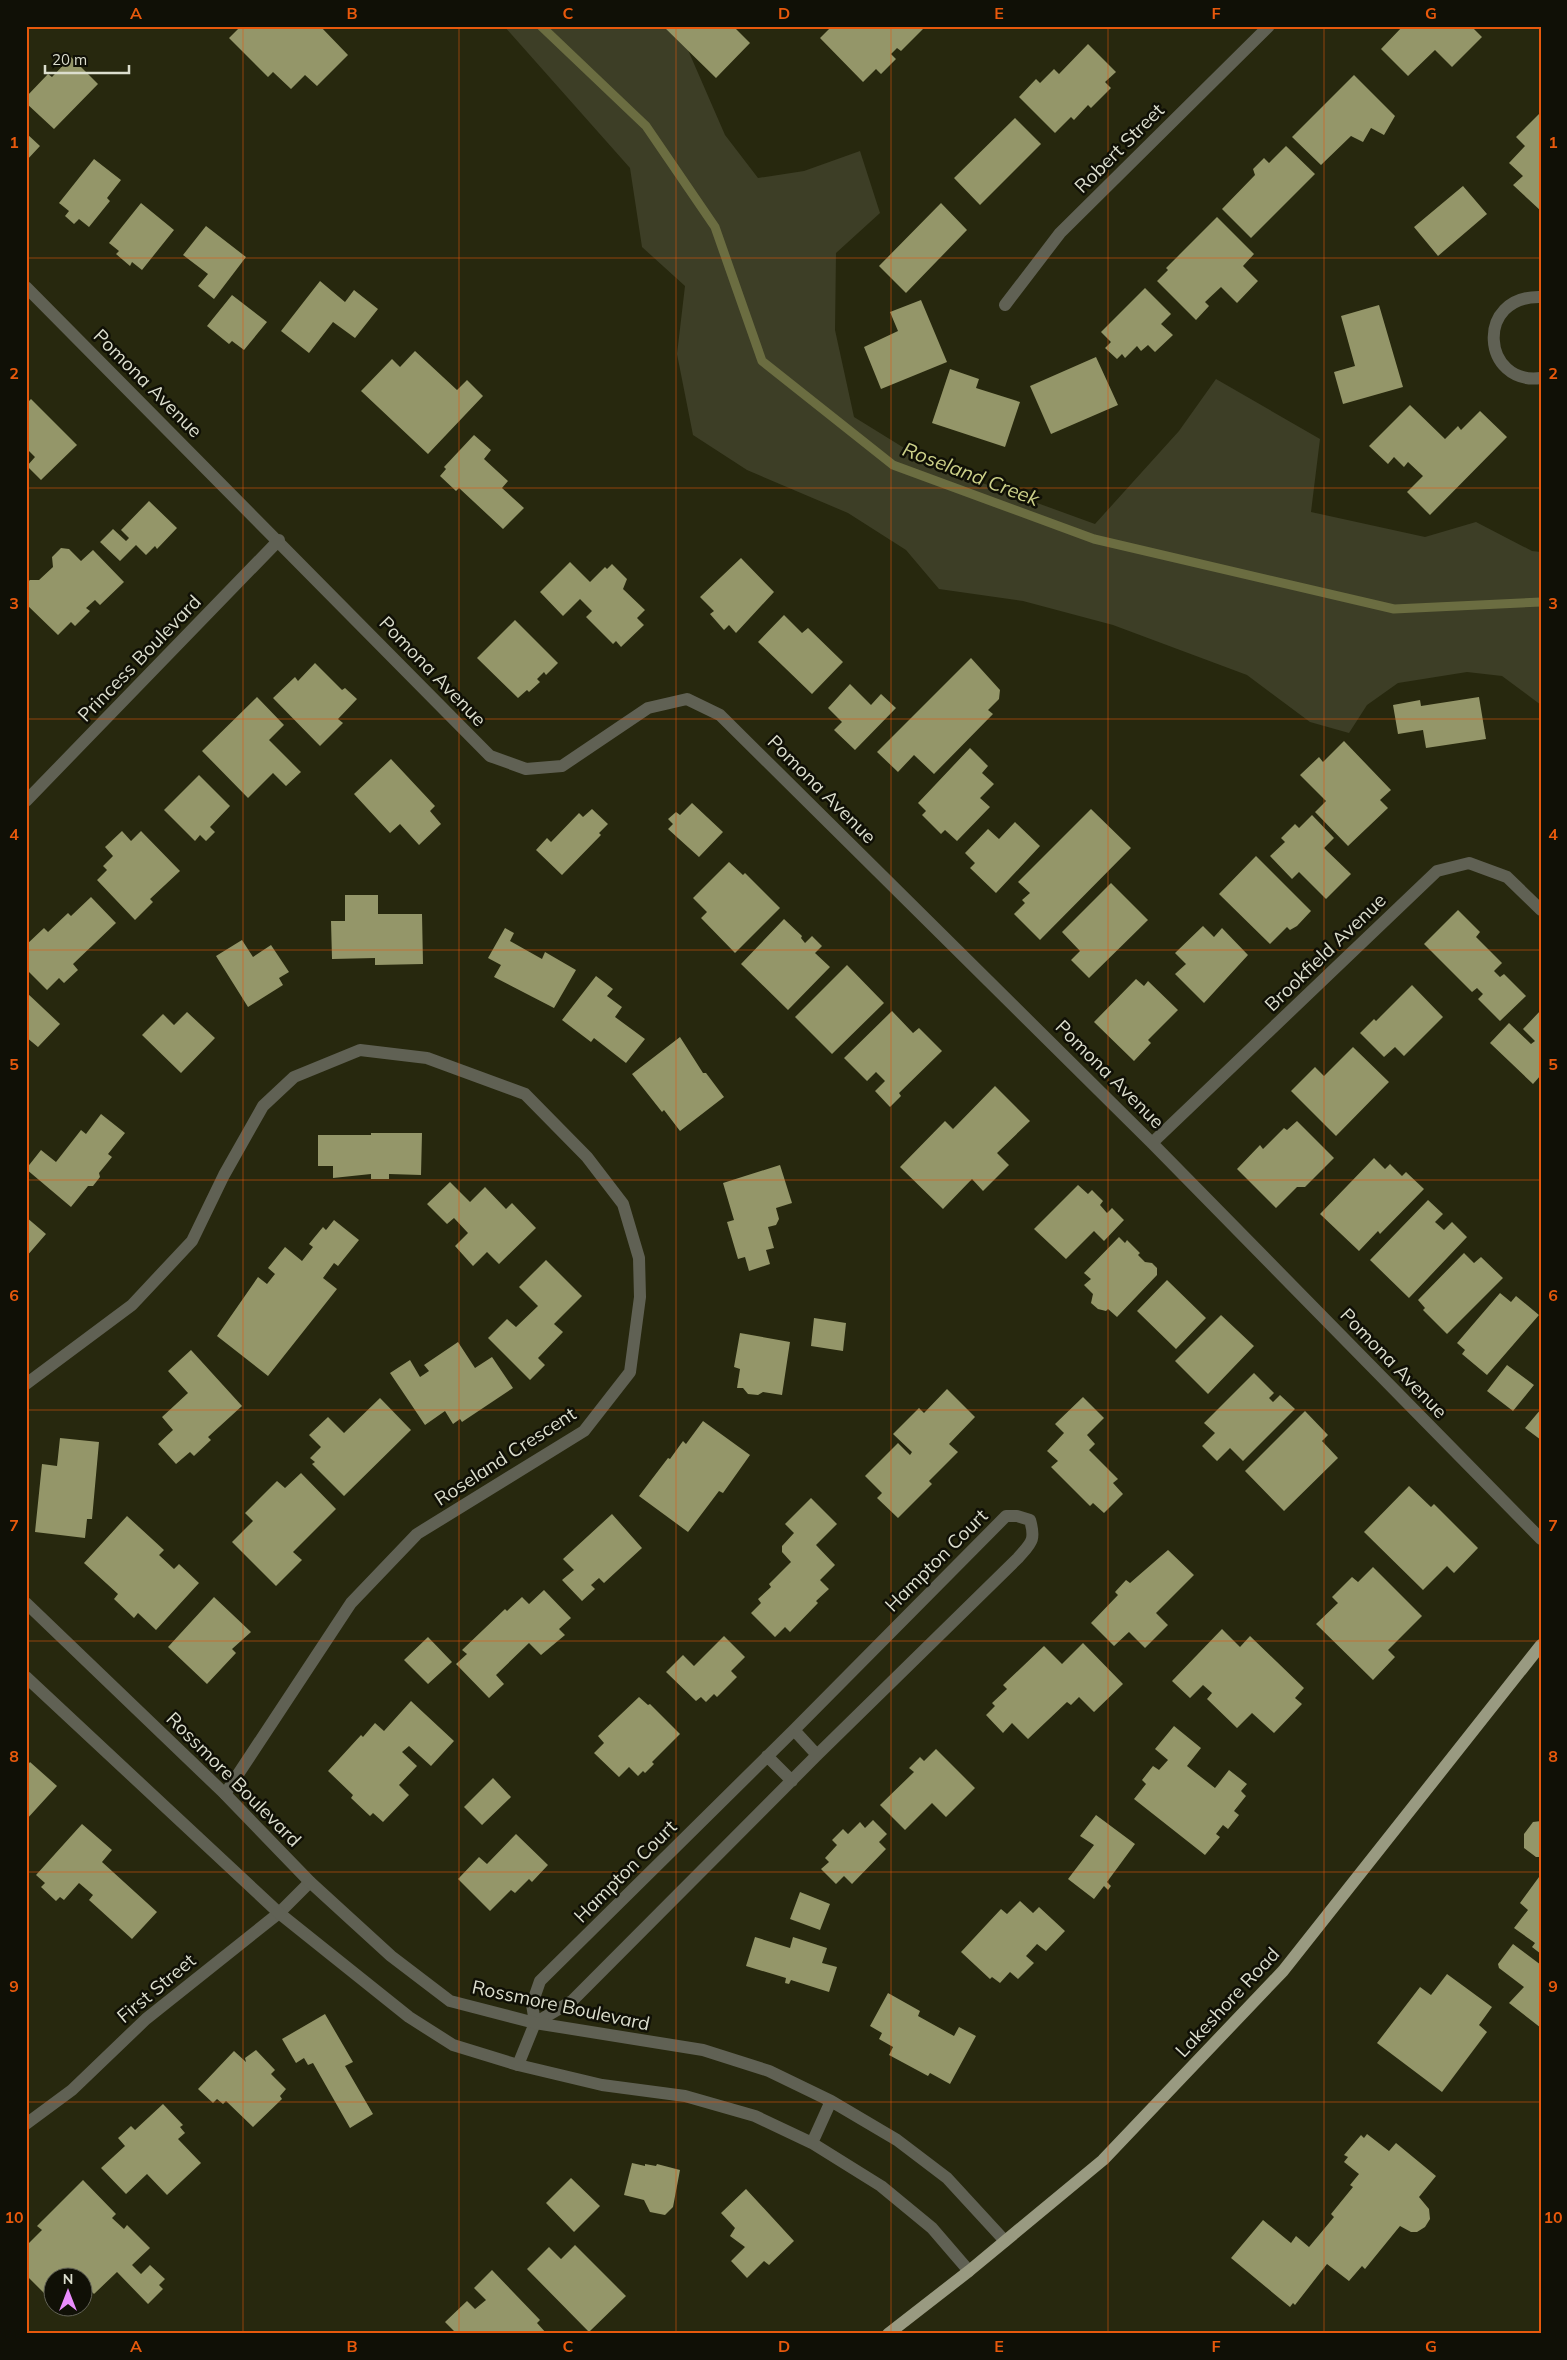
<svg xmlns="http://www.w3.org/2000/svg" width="1567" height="2360" viewBox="0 0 1567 2360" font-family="Mulish,sans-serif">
<rect width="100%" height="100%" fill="#27280e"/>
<!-- green -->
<path fill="#3d3e26" d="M504,26H688V50L725,135L758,178L804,171L860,151L880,213L836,253L835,330L854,417L930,464L1095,524L1179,431L1216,379L1320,439L1311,512L1425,537L1476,522L1532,551L1541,552V705L1502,676L1467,672L1398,683L1367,705L1349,733L1310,722L1247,675L1113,625L1023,601L939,589L906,550L848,513L747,470L693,435L677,354L685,286L642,247L630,168Z"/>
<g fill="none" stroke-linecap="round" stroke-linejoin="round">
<!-- stream -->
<path stroke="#6b6d41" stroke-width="9" d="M541,26L646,126L715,227L762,361L893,465L1094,539L1394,609L1541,602"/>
</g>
<!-- building -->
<path fill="#949669" d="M241,26H320L348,55L317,86L305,75L291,89L273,72L268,77L229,38Z
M663,26H733L750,43L716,78Z
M832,26H926L901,51L897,48L891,54L896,59L881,74L876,69L863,82L820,38Z
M1403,26H1471L1482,37L1452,67L1435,50L1408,76L1381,49Z
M1088,44L1116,72L1105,82L1111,88L1091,108L1088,105L1074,120L1071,117L1055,133L1019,97L1036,79L1040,83L1054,69L1059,74Z
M71,57L98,84L54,129L26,103V97L48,74L52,77Z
M1354,75L1395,116L1384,135L1371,128L1363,142L1351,136L1321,165L1292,137Z
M1541,112V211L1513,185L1523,176L1509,163L1525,146L1516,137Z
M1015,118L1041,144L980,205L954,178Z
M26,133L40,146L26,161Z
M1286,146L1315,174L1251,238L1222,209L1255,175L1253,169L1264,158L1269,163Z
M94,159L121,180L107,198L110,201L89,227L79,219L74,224L65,216L69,211L59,203Z
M1463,186L1487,214L1438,256L1414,227Z
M141,203L174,230L142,270L132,262L130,266L116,254L119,251L109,243Z
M941,203L967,230L906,293L879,266Z
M1217,217L1254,254L1243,266L1258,281L1237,303L1221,287L1205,302L1209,306L1196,320L1157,281L1168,270L1166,268Z
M206,226L246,257L214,299L198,286L208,274L183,255Z
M320,281L345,302L354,290L378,309L355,338L333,322L309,353L281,331Z
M1145,288L1171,314L1161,324L1173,335L1155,352L1148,345L1141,351L1137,346L1125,358L1122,354L1117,359L1105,348L1111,342L1101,332Z
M232,295L267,322L244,350L232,341L229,344L207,326Z
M921,300L947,362L881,389L864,347L898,331L890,312Z
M1379,305L1403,387L1343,404L1334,372L1355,366L1341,316Z
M415,351L457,390L467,380L483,396L428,454L361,391L392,359L400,367Z
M1096,357L1118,405L1051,434L1030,386Z
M950,369L979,379L976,388L1020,402L1005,447L932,423Z
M26,398L29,401L31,399L77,445L41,480L27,466L35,457L26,448Z
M1410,405L1445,439L1458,426L1461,430L1480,411L1507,437L1430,515L1407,492L1423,476L1408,462L1404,467L1394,457L1388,464L1369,446Z
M474,435L491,450L484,459L508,481L502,488L524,508L503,529L459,488L456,491L440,476L446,469L444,467Z
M149,501L177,528L157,549L155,546L146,555L136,545L120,561L100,542L113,529L126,541L129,538L121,530Z
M61,548L69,549L81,561L93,550L124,582L100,605L95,600L86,608L90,611L75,626L71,622L58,635L26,604V583L30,580H39L53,567L52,557Z
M741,558L774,592L736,633L729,625L724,630L710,614L714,611L700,597Z
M570,562L590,582L605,567L607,569L612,564L627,579L623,589L645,610L637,618L644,625L621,647L616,641L613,644L586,617L592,611L580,599L563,616L540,592Z
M784,615L802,633L808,628L843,662L812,694L758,642Z
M515,620L558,663L546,675L544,672L537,679L540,682L529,692L527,690L518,698L477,658Z
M971,658L1000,690L999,699L988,710L993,714L934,774L914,755L898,772L877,752Z
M315,663L342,690L345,688L357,699L338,719L343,723L320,746L273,698L295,677L298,681Z
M850,684L871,705L881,694L896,708L855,750L834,730L842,722L828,708Z
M257,697L284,725L269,740L301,772L286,786L273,773L248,798L202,751Z
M1479,697L1486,739L1426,748L1423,730L1398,734L1393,705L1420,700L1421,706Z
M1344,741L1391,790L1380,800L1388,808L1348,846L1315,812L1326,801L1300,775L1319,757L1323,762Z
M970,748L988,766L982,773L994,784L980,798L990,807L957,841L945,830L941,834L922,815L926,811L918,803Z
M391,759L435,806L430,811L441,824L419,845L400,824L390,833L354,794Z
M199,775L230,806L210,827L215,832L206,841L200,835L195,841L164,810Z
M692,803L723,832L699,857L668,829L673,824L668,819L676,812L680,815Z
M592,809L608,824L599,833L601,835L562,875L536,850L547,838L551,842L579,813L583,817Z
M1091,809L1131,848L1040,940L1014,914L1025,903L1022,900L1030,893L1018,882Z
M1312,815L1334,838L1324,848L1351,874L1326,899L1299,872L1292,879L1270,856L1285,842L1281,838L1295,824L1299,828Z
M1015,822L1040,846L996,893L970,868L975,863L965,853L988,829L999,839Z
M122,831L131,841L141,831L180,871L150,899L153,902L135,920L97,880L107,870L103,866L113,856L105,847Z
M1256,856L1311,911L1297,926L1290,930L1287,927L1270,944L1219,894Z
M729,862L743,875L745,873L780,908L735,953L701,918L707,912L693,898Z
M1111,883L1148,920L1089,978L1071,960L1080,951L1062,932Z
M345,895H378V914H422L423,964L375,965V958L332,959L331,921H345Z
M91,897L116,923L73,964L78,970L64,983L59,978L47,990L26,969V945L44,928L48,932L68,913L71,916Z
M1458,910L1480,932L1476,937L1502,963L1494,971L1500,977L1504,974L1526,996L1500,1021L1478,999L1483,994L1477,988L1472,992L1424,944Z
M784,919L802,936L801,938L805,943L812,936L822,946L815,953L830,967L788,1010L741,964Z
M1203,926L1214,937L1222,928L1248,955L1204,1003L1175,974L1186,964L1175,953Z
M505,928L514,933L510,941L542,959L545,952L576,970L554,1008L494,977L501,965L488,958Z
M242,940L253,957L271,945L289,972L279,978L283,985L248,1007L216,956Z
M847,965L884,1003L832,1054L795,1017Z
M596,976L613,989L607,996L622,1007L615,1017L645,1039L626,1063L594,1038L591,1042L562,1020Z
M1136,979L1144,986L1148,981L1178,1010L1148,1040L1151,1043L1134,1061L1094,1022Z
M1412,985L1443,1017L1404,1056L1395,1047L1384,1057L1360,1033L1374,1019L1376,1021Z
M26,992L60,1024L38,1047L26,1037Z
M1541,1010V1075L1533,1084L1490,1043L1509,1023L1531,1044L1535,1041L1523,1029Z
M892,1011L913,1033L919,1028L942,1051L899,1093L901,1096L890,1107L875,1091L885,1081L876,1072L867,1081L844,1058Z
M187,1012L215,1038L181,1073L142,1035L163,1014L174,1025Z
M680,1037L703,1073H706L724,1097L680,1131L664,1110L662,1112L632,1074Z
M1353,1047L1389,1082L1336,1136L1291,1091L1315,1067L1324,1076Z
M995,1086L1030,1121L997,1153L1009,1165L983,1191L972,1179L943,1209L900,1167L945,1121L953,1129Z
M101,1114L125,1133L108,1154L112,1157L99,1173L100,1177L93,1186H88L71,1207L26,1169L41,1150L56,1162L81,1130L86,1134Z
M1297,1121L1334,1158L1305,1187H1297L1276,1208L1237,1169L1260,1145L1263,1149L1284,1128L1287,1130Z
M371,1133H422L421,1175L389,1174V1179H371V1174L333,1178V1166H318V1135H371Z
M1374,1158L1385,1169L1390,1164L1402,1176L1406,1172L1424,1189L1380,1234L1378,1231L1359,1251L1320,1214Z
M780,1165L792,1203L776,1208L779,1219L776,1225L768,1227L774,1248L766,1250L770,1264L749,1271L745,1257L738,1259L727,1222L734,1220L723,1183Z
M450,1182L470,1202L485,1187L506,1209L512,1203L536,1228L499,1264L487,1252L473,1266L455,1246L468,1233L454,1218L447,1224L427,1204Z
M1078,1185L1088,1194L1092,1190L1103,1201L1100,1205L1107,1213L1112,1208L1124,1220L1104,1241L1094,1231L1066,1259L1034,1229Z
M1428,1200L1443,1214L1435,1222L1444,1230L1452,1222L1467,1237L1409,1298L1370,1260Z
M26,1217L46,1234L26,1257Z
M334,1220L359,1240L338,1266L334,1263L323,1278L337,1289L268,1376L217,1336L258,1277L267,1284L275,1274L268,1268L285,1247L302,1261L313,1247L309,1244L323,1227L326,1230Z
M1119,1237L1125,1243L1127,1240L1140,1253L1138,1255L1145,1262L1152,1263L1157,1268V1275L1117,1317L1108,1309L1106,1311L1098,1309L1091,1303L1093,1294L1084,1285L1091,1279L1084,1273Z
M1464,1253L1474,1263L1481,1257L1503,1278L1447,1334L1423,1310L1425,1308L1418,1300Z
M546,1260L582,1296L554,1324L563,1332L538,1358L545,1365L530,1380L488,1338L507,1319L516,1327L538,1306L519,1287Z
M1167,1280L1206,1318L1176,1349L1137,1311Z
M1500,1293L1511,1302L1516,1296L1539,1315L1487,1375L1462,1354L1465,1350L1457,1343Z
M1221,1315L1254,1346L1208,1394L1175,1361Z
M814,1318L846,1323L843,1351L811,1346Z
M740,1333L790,1342L782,1395L763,1392L758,1395L748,1394L743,1388H737L740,1369L734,1367Z
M458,1342L475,1368L492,1357L513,1388L462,1422L460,1419L453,1424L445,1411L425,1425L390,1373L410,1360L420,1377L429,1371L424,1365Z
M191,1350L242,1406L208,1437L211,1440L194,1456L190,1452L176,1464L158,1444L173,1430L162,1417L188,1393L168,1371Z
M1507,1365L1534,1385L1513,1411L1487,1391Z
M1254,1373L1274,1393L1269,1398L1273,1402L1280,1395L1295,1409L1243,1461L1230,1448L1217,1461L1202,1446L1215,1433L1204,1423Z
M947,1389L975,1417L949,1444L958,1452L929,1481L932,1484L898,1518L877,1498L882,1493L865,1476L898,1443L910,1455L912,1452L893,1434L919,1408L924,1413Z
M1083,1397L1104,1418L1087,1435L1095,1444L1089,1450L1118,1479L1113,1483L1123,1494L1104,1513L1093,1503L1090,1506L1051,1467L1058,1461L1047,1451L1064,1433L1055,1424Z
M380,1398L411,1430L344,1496L312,1464L315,1462L310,1458L321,1447L309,1435L328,1417L344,1433Z
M1541,1409V1440L1525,1428Z
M1305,1411L1328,1435L1322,1441L1338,1458L1284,1511L1245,1471Z
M703,1421L750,1455L723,1493L719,1491L688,1532L639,1496L668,1458L670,1459L683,1441L686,1444Z
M60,1438L99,1442L92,1519H87L85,1538L35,1532L42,1464L57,1466Z
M301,1473L336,1509L293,1552L302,1560L276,1586L232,1542L253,1521L245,1513L277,1481L285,1488Z
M1409,1486L1431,1507L1434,1504L1478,1548L1454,1573L1447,1566L1423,1590L1364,1532Z
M811,1498L837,1524L816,1545L835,1565L820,1580L829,1589L816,1601L818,1603L790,1632L785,1627L775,1637L751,1613L761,1603L758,1599L771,1587L769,1584L791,1562L782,1552V1546L794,1533L785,1524Z
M612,1514L642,1548L604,1583L599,1578L591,1585L595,1589L582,1601L562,1580L574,1570L563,1559Z
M127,1516L164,1550L159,1555L174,1569L179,1564L199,1583L156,1630L138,1613L134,1618L114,1599L118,1594L84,1563Z
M1168,1550L1194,1575L1156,1613L1168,1625L1145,1648L1129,1632L1114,1646L1091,1623L1118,1595L1115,1592L1126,1580L1130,1583Z
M1373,1567L1422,1616L1388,1650L1395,1657L1373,1680L1316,1624L1338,1603L1332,1597L1352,1577L1358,1582Z
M544,1590L571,1618L559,1629L565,1635L541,1655L529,1643L496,1675L504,1684L489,1698L456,1664L467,1654L462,1650L505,1609L507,1611L522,1597L529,1604Z
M214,1597L251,1632L232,1649L236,1653L207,1684L168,1647Z
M1222,1629L1240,1647L1250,1636L1304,1688L1295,1698L1302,1704L1274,1733L1252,1713L1237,1728L1207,1699L1212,1693L1203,1685L1190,1698L1172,1681Z
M724,1636L745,1657L731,1671L737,1677L717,1697L714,1694L706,1702L701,1697L696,1701L666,1672L683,1655L694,1666Z
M428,1637L452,1662L428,1684L404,1660Z
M1083,1643L1123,1684L1094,1712L1079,1697L1071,1705L1067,1702L1028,1739L1012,1723L1003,1733L986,1715L995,1706L992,1703L1007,1689L1003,1685L1044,1646L1062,1664Z
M639,1697L648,1705L650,1704L680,1734L652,1762L654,1764L645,1773L643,1771L638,1776L629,1767L619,1777L594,1753L604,1743L598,1736Z
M411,1701L454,1741L431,1766L409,1746L402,1752L417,1766L399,1785L409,1795L383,1822L373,1813L370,1816L351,1798L353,1795L328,1771L361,1735L363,1737L375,1723L384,1731Z
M1174,1726L1201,1748L1187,1766L1215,1788L1229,1770L1247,1784L1241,1791L1246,1796L1234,1811L1239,1815L1228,1829L1223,1825L1216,1834L1220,1837L1205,1855L1134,1799L1146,1784L1142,1780L1153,1766L1159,1770L1168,1760L1155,1749Z
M936,1749L975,1788L946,1817L932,1803L905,1830L880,1805L914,1772L909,1768L920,1757L924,1761Z
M30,1762L57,1786L26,1820V1767Z
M493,1778L511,1797L482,1825L464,1807Z
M1096,1815L1135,1844L1107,1882L1111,1886L1108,1890L1104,1886L1094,1899L1068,1879L1094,1845L1080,1836Z
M873,1820L887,1834L879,1842L886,1849L852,1884L844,1876L836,1884L821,1869L829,1862L825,1858L837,1845L832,1840L843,1829L848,1834L860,1822L865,1828Z
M1541,1821V1857H1536L1524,1848V1834L1533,1822Z
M82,1824L112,1850L102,1862L157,1912L132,1939L89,1900L93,1895L79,1883L64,1900L60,1897L56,1901L41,1887L45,1883L36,1875Z
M516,1834L548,1865L532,1882L529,1879L515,1893L511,1890L490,1911L458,1879L479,1857L487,1864Z
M1539,1877L1541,1878V1954L1532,1947L1535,1943L1514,1928L1528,1910L1520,1903Z
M800,1892L830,1904L820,1930L790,1919Z
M1020,1901L1033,1913L1039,1907L1065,1931L1046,1951L1037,1944L1026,1956L1034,1963L1018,1979L1010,1972L1000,1983L992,1977L990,1979L961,1952L1001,1909L1007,1914Z
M755,1937L790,1948L793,1937L827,1948L822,1963L837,1967L829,1992L791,1980L789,1984L785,1983L786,1978L746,1966Z
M1513,1944L1541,1965V2028L1509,2003L1524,1987L1499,1968L1498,1964Z
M1447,1974L1492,2007L1479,2025L1487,2032L1442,2092L1377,2043L1420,1987L1431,1995Z
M888,1993L920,2011L918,2016L954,2036L959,2027L976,2036L950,2084L930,2073L928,2076L889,2055L893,2047L879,2039L882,2033L870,2026Z
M325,2014L353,2062L345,2066L373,2114L350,2128L313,2063L308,2065L304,2058L296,2063L282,2039Z
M256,2050L275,2070L271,2074L286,2089L280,2096L282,2099L253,2127L226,2101L223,2104L217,2099L213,2103L198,2089L234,2051L246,2062L245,2058Z
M163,2104L183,2125L180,2127L185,2133L178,2139L201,2163L167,2195L147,2174L126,2194L101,2168L125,2146L118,2138L131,2126L135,2130Z
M1367,2134L1389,2151L1396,2143L1436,2176L1419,2197L1429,2209L1430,2219L1425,2227L1417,2232H1411L1400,2226L1365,2269L1362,2266L1349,2281L1327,2264L1295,2305L1293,2303L1290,2307L1231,2258L1263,2220L1291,2243L1296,2236L1309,2247L1334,2217L1331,2214L1353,2187L1350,2185L1359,2174L1344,2162L1348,2157L1344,2155L1361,2135L1364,2138Z
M632,2163L645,2166V2164L656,2166L657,2164L680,2170L673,2207L665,2215L650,2212L644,2200L624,2195Z
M571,2178L600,2206L574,2232L546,2203Z
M83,2180L116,2214L112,2218L124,2229L127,2225L150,2248L132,2265L141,2274L150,2265L165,2279L159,2285L163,2289L148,2304L117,2272L94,2294L82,2282V2278H52V2301L26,2275V2246L42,2230L37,2226Z
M746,2189L794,2241L769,2265L764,2261L747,2278L731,2261L745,2247L730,2236L735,2228L721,2213Z
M575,2245L626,2296L589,2332L527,2269L549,2247L561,2259Z
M492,2270L540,2320L537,2323L547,2334H457L445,2322L467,2301L475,2309L486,2300L474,2288Z"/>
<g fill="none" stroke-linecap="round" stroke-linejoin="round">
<!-- minor -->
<path stroke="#606154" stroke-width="12" d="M26,287L490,756L526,769L562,766L648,708L687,699L720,715L1152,1143L1541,1539
M1541,297C1474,295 1482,386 1541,378
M1005,305L1060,233L1269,26
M26,801L279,540
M1152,1143L1437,871L1469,863L1507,877L1541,910
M26,1384L132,1305L192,1241L224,1175L263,1106L294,1077L360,1050L427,1058L525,1094L587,1157L623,1204L639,1258L640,1297L630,1372L584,1431L417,1534L351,1603L225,1794
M794,1730L817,1755
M767,1756L792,1781
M518,2065L535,2023L532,2004L540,1981L794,1730L1006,1516H1017L1030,1520C1036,1541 1031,1543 1018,1558L817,1755L572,2001L535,2023
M26,2124L72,2090L146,2019L279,1913L310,1882"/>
<!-- tertiary -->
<path stroke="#606154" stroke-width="12" d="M26,1603L225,1794L310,1882L391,1956L450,2001L535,2023L703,2050L769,2071L831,2101L897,2140L947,2178L1005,2241
M26,1677L279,1913L409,2017L453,2045L518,2065L602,2085L685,2096L755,2116L812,2143L881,2186L932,2228L969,2271
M812,2143L831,2101"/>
<!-- primary -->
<path stroke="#999a81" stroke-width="12" d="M888,2334L969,2271L1103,2160L1283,1971L1541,1645"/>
</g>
<!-- grid -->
<path fill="none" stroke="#e8590c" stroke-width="1" stroke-opacity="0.55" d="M243,26V2334M459,26V2334M676,26V2334M891,26V2334M1108,26V2334M1324,26V2334M26,258H1541M26,488H1541M26,719H1541M26,950H1541M26,1180H1541M26,1410H1541M26,1641H1541M26,1872H1541M26,2102H1541"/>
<g text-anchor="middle" stroke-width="5" stroke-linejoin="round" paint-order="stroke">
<!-- street labels -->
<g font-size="19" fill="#dcdece" stroke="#101006">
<text transform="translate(1119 148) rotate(-45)" y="7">Robert Street</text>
<text transform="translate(148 383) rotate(45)" y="7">Pomona Avenue</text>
<text transform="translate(139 658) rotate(-46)" y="7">Princess Boulevard</text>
<text transform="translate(433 671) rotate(46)" y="7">Pomona Avenue</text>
<text transform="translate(822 789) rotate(45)" y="7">Pomona Avenue</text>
<text transform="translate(1325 952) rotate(-44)" y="7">Brookfield Avenue</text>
<text transform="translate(1110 1074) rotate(45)" y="7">Pomona Avenue</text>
<text transform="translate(1394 1363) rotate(46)" y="7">Pomona Avenue</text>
<text transform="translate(505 1456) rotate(-33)" y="7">Roseland Crescent</text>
<text transform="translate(936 1560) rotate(-45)" y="7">Hampton Court</text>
<text transform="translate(234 1779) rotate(45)" y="7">Rossmore Boulevard</text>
<text transform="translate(625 1871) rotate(-45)" y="7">Hampton Court</text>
<text transform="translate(156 1988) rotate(-40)" y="7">First Street</text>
<text transform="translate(1227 2002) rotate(-47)" y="7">Lakeshore Road</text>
<text transform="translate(561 2005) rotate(12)" y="7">Rossmore Boulevard</text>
</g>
<!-- water labels -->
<g font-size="20" font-style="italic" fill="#cdd189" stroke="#101006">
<text transform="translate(971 474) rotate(21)" y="7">Roseland Creek</text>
</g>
</g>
<!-- border -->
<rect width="1567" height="2360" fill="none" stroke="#101006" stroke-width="55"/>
<!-- north arrow -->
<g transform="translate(68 2292)"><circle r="24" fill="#101006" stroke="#626256"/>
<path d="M0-4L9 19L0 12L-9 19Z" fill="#ea8dfd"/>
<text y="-8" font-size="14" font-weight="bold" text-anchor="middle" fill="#dcdece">N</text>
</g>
<!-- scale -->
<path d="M45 65v8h84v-8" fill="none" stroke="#dcdece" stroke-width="2.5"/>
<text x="52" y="65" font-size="15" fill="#dcdece" stroke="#101006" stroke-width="4" paint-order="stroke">20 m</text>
<rect x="28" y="28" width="1512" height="2304" fill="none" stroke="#e8590c" stroke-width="2"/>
<g font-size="16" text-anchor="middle" font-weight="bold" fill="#e8590c">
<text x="136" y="19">A</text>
<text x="352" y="19">B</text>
<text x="568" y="19">C</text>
<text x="784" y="19">D</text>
<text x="999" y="19">E</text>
<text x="1216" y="19">F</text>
<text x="1431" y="19">G</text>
<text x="14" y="148">1</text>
<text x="1553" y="148">1</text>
<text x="14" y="379">2</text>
<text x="1553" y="379">2</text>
<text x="14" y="609">3</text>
<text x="1553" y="609">3</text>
<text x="14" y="840">4</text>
<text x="1553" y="840">4</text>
<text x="14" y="1070">5</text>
<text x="1553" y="1070">5</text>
<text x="14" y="1301">6</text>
<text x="1553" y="1301">6</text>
<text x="14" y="1531">7</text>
<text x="1553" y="1531">7</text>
<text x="14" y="1762">8</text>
<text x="1553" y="1762">8</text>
<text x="14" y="1992">9</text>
<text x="1553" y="1992">9</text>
<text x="14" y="2223">10</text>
<text x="1553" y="2223">10</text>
<text x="136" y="2352">A</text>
<text x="352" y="2352">B</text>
<text x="568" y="2352">C</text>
<text x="784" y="2352">D</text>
<text x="999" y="2352">E</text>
<text x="1216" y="2352">F</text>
<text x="1431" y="2352">G</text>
</g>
</svg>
